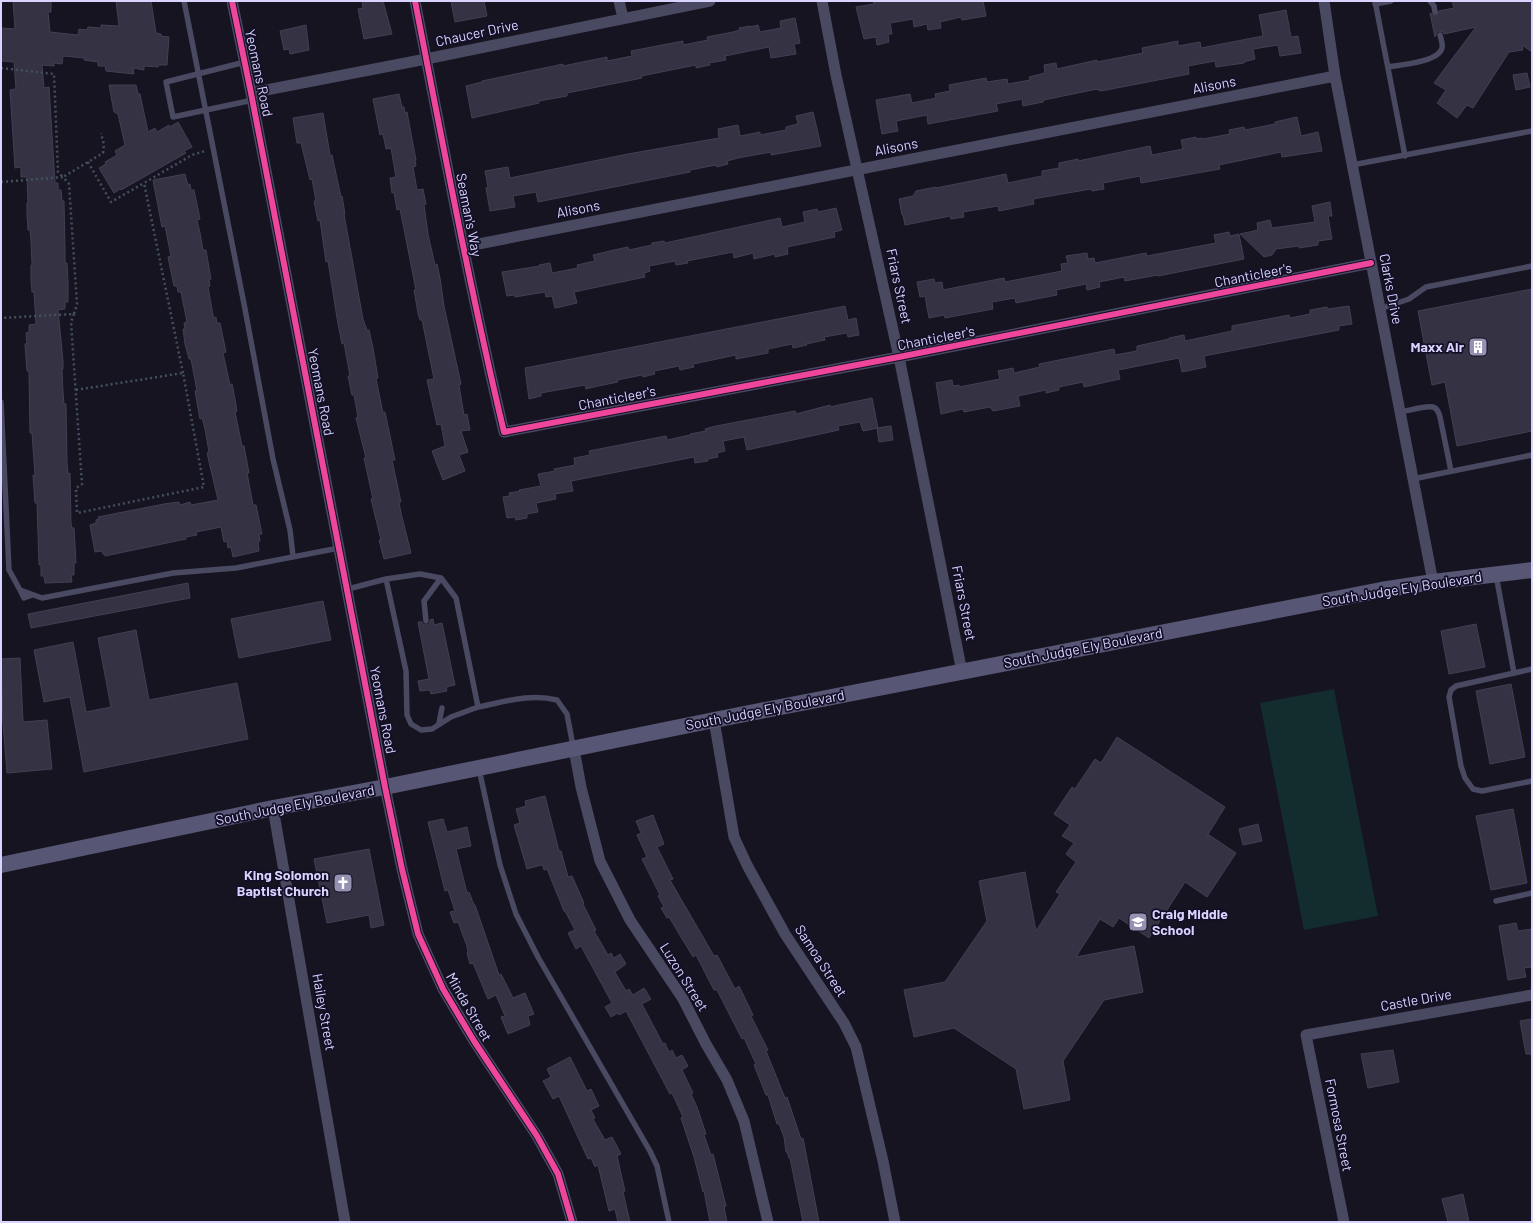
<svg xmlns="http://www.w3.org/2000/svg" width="1533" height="1223" viewBox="0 0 1533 1223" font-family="Barlow,sans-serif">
<rect width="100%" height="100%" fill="#161421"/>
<!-- green -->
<path fill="#132c2d" d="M1334,689L1378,916L1304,930L1260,703Z"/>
<!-- building -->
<path fill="#343243" stroke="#433f54" d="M13,1H51V12H48L50,32L78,35L79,29L87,30L88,27L101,28V25L119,26L116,1H151L156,33L161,34V36L169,37L167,65H159L158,67L144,66V70L133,68L134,74L106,71L105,66H98V62L84,60L85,58L63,56L62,64L54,63V66L42,65L44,88L49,87L55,183H58V190H61L62,201H64L65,252V263H67L68,282V302H65V309L58,310L63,361V369H62L63,392L64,404H66L67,462L68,474L70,473L71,524L72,528H74L76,563H74V575H71L72,582L45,583L44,576H41V564L39,565L37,503H35L33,475H35L32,433H30L29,371H27L25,344L27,343L26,333L29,332V325L36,324L34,292H32L31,280V265H32L31,241L30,230H28L27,215V203H28L27,177H21V167L15,168L10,90L16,89L14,62L1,61V28L15,29Z
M362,1H383L392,34L364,39L358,9L363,8Z
M451,1H484L487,16L455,22Z
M873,1H983L986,16L962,20L961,17L940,22L941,28L928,30L927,24L914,27L913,19L890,23L892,34H888L889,42L877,45L876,37L864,39L856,7L874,4Z
M1452,1H1532V52L1522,45L1523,50L1509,52L1473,108L1467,105L1457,118L1437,103L1446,90L1434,83L1476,27L1444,34L1443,32L1439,31L1437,32L1435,37L1430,13L1436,16L1439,11L1454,8Z
M1286,10L1291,37L1298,36L1301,53L1280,56L1278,45L1253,49L1255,59L1244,62V63L1216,67L1215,61L1188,66L1189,74L1101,91L1098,90L1097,89L1044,100L1043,102L1023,106L1022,99L996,104L998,111L928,124L927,115L896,121L898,131L882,134L876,100L910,94L912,103L936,98L935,94L950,91L949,85L986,78L987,82L1007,79L1008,84L1030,80L1029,77L1045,73L1044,65L1056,63L1057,69L1097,60V62L1143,53L1142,48L1178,41V46L1200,42L1201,48L1263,36L1259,15Z
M795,18L800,43L794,44L796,54L771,58L769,47L725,56L726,60L709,63L710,65L696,68V65L641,76L642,78L567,93V96L539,101V103L472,118L466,86L482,82V81L563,64V66L607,57V61L632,56L631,51L683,41V45L708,40L707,37L733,32L740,30L739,28L750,26V27L758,25L760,32L781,28L780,21Z
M306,25L309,50L290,54L289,49L284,50L280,31Z
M1527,73L1530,87L1516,90L1513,75Z
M109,85H136L138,94H140L148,132L155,128L157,132L169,125L170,127L178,122L192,147L184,151L186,153L121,190L120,189L114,193L99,168L106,164L105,162L117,155L115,151L125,145L118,114L114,112Z
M399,94L402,107H404L405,113L407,112L416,160H415L416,166L413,167L417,190L423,189L426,204L424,205L428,234L435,265L437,264L440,278L444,306L461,384L459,385L464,415L467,414L470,430L461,431L468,452L459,455L465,471L443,480L432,451L445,446L441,424L437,425L427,380L434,379L422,320H420L418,313L414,290H416L400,209L397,210L394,192L392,193L390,178L396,177L391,148L386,149L383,134L380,135L373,99Z
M813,112L821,146L771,155V152L738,158L727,161L728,164L717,167L716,165L690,170V172L538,202L536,192L513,196L515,207L490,211L486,188L488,187L485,171L508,167L510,178L628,154L719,138L718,129L738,125L740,136L760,132V135L786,130V127L798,124L796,116Z
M323,113L330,155H332L341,197L342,196L345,214H344L363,319L367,330H369L373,348L378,378L376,379L383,413L385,412L395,460H392L401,502H399L401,513L411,553L384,559L379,540H381L371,499H373L364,458H366L356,418L358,417L354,395H352L348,376H350L344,343L342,344L338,324L328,261L326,262L320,220L318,221L314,201H316L312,179L310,180L301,143H297L293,118Z
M1297,117L1301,136L1318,132L1322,151L1282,157L1281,152L1219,165L1220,169L1141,183L1140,176L1103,183L1104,189L1092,191L1091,189L1033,199L1034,204L999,211L998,206L963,212L964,217L951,219L950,216L905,225L903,215H902L899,199L913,196L916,191L936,187V188L1006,174L1008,183L1042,176V171L1059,168V163L1078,159V161L1150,146L1152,155L1183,149L1181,140L1196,137V139L1202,138L1203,139L1230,134L1229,130L1244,127L1245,130L1275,124V122Z
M185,174L187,182L188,185L190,184L191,190H194L200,219L197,220L200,233L203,250H206L211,279L209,280L210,286L208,287L213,315L214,318L216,317L217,323H220L226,352L223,353L230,385L232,384L235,399L237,411L235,412L242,446H244L249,473H247L252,499L253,505H256L262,534H259L260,541L258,542L259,551L233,557L231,547L228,548L227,541L224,542L221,527L196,532L197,535L186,537V539L105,556V554H103L102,551L95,552L90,525L96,523V520L99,519L98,517L164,504L179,502L180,505L190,502L191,505L218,500L207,453L209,452L205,429L202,418L200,419L195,391H197L191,359H189L185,344L183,329H185L184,323L187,322L181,292H178L177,286H174L168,257L171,256L165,226L162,227L153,180Z
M1330,202L1332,216H1328L1332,239L1318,241V245L1299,248V246L1276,249L1272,255L1264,257L1240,234L1258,230L1257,223L1270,220L1272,228L1315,222L1312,206Z
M836,208L842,230L834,232L835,237L787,247L788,254L775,257V254L754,259L753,253L734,258L733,252L687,261L688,263L676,265L675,261L649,266L650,271L644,273L645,277L574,292L577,303L556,308H555L552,296L546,297L545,292L515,297L514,295L507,296L502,272L540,266L539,265L550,263L552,273L578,268L577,265L595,261L593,255L614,250L628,247L629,250L652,245V243L664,241L665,243L780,218L782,227L805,222L803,212L817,209L818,212Z
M1229,232L1230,236L1239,234L1244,259L1158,276V275L1125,281L1124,277L1099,282L1100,287L1087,290L1086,284L1056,290L1057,295L1016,303L1015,298L992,302L993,309L945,318L944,315L929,318L925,296L920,297L917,282L934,279L935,283L942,282L943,290L1004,278L1005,282L1062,271L1061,264L1068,263L1066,256L1087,253L1088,259L1094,258L1095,263L1146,253L1147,256L1216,243L1214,235Z
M1532,289V431L1457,446L1445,382L1432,385L1418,311Z
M845,306L848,320L856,318L859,335L848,337L847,333L824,337L825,340L806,344L807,345L793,348L792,344L768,349V353L736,359V355L693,364L694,367L680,370L679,366L654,371L655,374L643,377L642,375L617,380L618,382L598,386L586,389L585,385L541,393V396L529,399L525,368Z
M1349,306L1352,324L1339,326V330L1204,356L1206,367L1182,372L1179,358L1118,370L1120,379L1084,387L1083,382L1059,387V390L1046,393V390L1018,396L1020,406L993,411L990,407L964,412L963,409L941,414L936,383L952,380L953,386L959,385V387L1000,379L998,371L1013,368L1014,373L1040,367L1039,364L1114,349L1115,355L1137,351V346L1169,339V338L1184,335L1185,341L1232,331V326L1289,315L1290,318L1310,314V310L1327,307L1328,309Z
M872,398L878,428L863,431L860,422L838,426L839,430L747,450L744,437L723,441L725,451L717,453L718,457L708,459V461L695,463L694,457L571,481L573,491L555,494L556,499L536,503L538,512L527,514V518L516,520L515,517L507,518L503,497L510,496L509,493L520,491L519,490L541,486L538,474L555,471L554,469L575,465L574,458L590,455L589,451L666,436L667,440L690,435V434L706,431L705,429L716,426L795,411L796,414L830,405L831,407L834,406Z
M891,426L893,440L879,442L877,428Z
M188,583L190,598L31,628L28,614Z
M323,601L331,640L239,658L231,619Z
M433,619L434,625L442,623L455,685L446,687L447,691L431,694L430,690L420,691L418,681L429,679L418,622H422L424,625H427L430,623V620Z
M1476,624L1485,667L1449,674L1441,631Z
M136,630L149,700L237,683L248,739L84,772L70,697L44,702L34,650L73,642L86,712L111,707L98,638Z
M20,658L23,722L47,720L52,769L7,773L3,724L1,659Z
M1511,684L1525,757L1490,764L1476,691Z
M1117,737L1225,807L1207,836L1209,835L1236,853L1207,897L1185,882L1149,938L1119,918L1113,927L1100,919L1076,957L1134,946L1143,992L1104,1000L1063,1061L1070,1100L1024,1109L1016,1069L954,1028L914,1037L904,990L945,982L987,921L979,881L1025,872L1036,931L1060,894L1056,892L1076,862L1066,854L1074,843L1062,836L1070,825L1054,814L1072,787L1075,789L1095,759L1101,763Z
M545,796L559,851H561L568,877L572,876L584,903L583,904L596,930L594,931L608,955L611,953L614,958L620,954L626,964L615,972L626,991L629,989L633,995L644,988L651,999L642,1004L663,1044L665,1043L669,1052L672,1050L676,1058L682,1055L688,1066L682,1070L693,1093L691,1094L697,1107L706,1134L704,1135L711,1155L713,1154L726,1206L724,1207L727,1222H710L704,1191L703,1192L694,1157L681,1118L683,1117L672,1093L670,1094L626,1011L619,1015L618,1013L611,1017L605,1007L612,1003L581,946L576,949L568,933L575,930L565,911H564L547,869L544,870L543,866L541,865L527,869L514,825L520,823L516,809L526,806L525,801Z
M1513,809L1527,883L1491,890L1476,816Z
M653,815L664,844L657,847L673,879L670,880L714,956L717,955L735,989L739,986L753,1015L751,1016L768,1050L766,1051L785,1098L787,1097L801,1139L803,1138L819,1222H803L790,1158H789L787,1152H786L784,1137L779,1124H777L768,1095H766L754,1065L756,1064L744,1038L742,1039L717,990H714L696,955L693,957L669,917L667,918L661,908L664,907L658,896L660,895L642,859L647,857L637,835L641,833L636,821Z
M443,819L447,832L467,827L471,846L456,849L467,893L469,892L474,905H475L499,975L501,974L513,998L525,993L534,1014L528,1016L530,1025L508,1034L501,1017L505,1016L496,995L488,999L473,963L470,964L467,953H468L467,946L458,922L454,923L450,912L455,911L448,890L445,891L428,822Z
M1258,824L1262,841L1243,845L1239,829Z
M369,849L384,925L371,928L369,915L327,923L314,859Z
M1516,923L1518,931L1532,929V967L1524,968L1526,977L1508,980L1499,926Z
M1532,1019V1054H1526L1520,1021Z
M1393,1050L1399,1082L1368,1088L1361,1054Z
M570,1057L587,1091L591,1089L599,1106L591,1110L595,1118L593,1119L605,1140L612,1137L621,1154L617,1156L625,1191L623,1192L630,1222H618L615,1209L609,1211L598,1165L595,1167L591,1158L588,1159L559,1096L553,1099L543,1081L551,1077L547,1069Z
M1463,1194L1469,1222H1448L1442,1199Z"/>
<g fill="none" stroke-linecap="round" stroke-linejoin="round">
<!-- path -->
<path stroke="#44505f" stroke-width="2.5" stroke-dasharray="2 3" stroke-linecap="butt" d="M1,68L54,74L58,172L63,177L103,153L104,145L101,133
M88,162L111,202L144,183
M1,182L63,177L69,184L77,304L74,314L1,318
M74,314L71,322L82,484L76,488L77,513L204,487L183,373L75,390
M183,373L144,183L192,155L205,151"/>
<!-- service -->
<path stroke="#4a4962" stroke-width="5.5" d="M184,1L245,309L273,459L290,530L293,556
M1375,1L1405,156
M1430,1L1434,6L1435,12
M1375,4L1391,1
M245,62L166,82L173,117L253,100
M1388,67C1400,65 1439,62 1442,48C1443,44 1441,39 1440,35
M1352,165L1532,131
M1380,309L1409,299L1426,287L1532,266
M1,402L9,570L20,590L42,598L173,573L236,568L339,548
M1400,412C1408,411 1426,405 1433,407C1437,408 1439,413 1440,417L1451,471
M1413,479L1532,455
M1496,575L1514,673
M386,579L406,671L407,715L411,724L421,730L432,729L451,717L478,707
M348,589L386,579L420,574L441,578L456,598L478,707C504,702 530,693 557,700L567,714L573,746
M20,590L24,598L32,595
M426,621L424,601L441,578
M1532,669L1456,686L1451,690L1449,697L1461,766L1465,778L1473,789L1482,791L1532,781
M439,723L442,708
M479,769L500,865L516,914L538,957L650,1151L657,1166L669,1222
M1496,901L1532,893"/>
<!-- minor -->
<path stroke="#4a4962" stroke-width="11" d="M232,1L251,93L385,787L402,869L418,934L443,989L474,1041L537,1136L558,1174L572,1222
M415,1C443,145 470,289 504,432L899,357L1371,263
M619,1L623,18
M822,1L836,75L899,357L962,672
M1324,1L1335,76L1433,582
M251,93L426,59L710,1
M463,247L1335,76
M714,720L734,837L747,865L785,934L844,1023L856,1047L883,1161L895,1222
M574,749L581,787L600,861L630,920L683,999L706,1044L727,1080L744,1121L768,1222
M273,808L345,1222
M1344,1222L1306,1035L1532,995"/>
<!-- secondary -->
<path stroke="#575674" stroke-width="16" d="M1,865L273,808L385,787L714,720L1381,590L1433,582L1532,570"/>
<!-- cycleway casing -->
<g stroke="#130f26" stroke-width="8">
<path id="cycleway" d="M232,1L251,93L385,787L402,869L418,934L443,989L474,1041L537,1136L558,1174L572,1222
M415,1C443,145 470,289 504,432L899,357L1371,263"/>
</g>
<!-- cycleway -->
<use href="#cycleway" stroke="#ed469a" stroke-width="6"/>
</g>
<!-- icons -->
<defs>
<g id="building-square" transform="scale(1)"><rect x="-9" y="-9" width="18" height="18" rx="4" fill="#9591b1" stroke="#130f26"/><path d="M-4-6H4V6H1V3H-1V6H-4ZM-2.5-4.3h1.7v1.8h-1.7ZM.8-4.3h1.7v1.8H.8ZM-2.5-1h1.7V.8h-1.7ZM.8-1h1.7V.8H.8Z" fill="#fff"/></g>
<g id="church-square" transform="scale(1)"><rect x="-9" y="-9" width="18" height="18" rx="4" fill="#9591b1" stroke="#130f26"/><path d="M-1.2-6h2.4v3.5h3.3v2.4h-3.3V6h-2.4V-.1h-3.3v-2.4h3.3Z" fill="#fff"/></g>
<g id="school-square" transform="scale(1)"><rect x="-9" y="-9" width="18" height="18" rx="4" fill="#9591b1" stroke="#130f26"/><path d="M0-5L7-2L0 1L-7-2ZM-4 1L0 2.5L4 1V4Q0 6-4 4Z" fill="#fff"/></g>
</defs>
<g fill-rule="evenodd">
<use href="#building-square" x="1478" y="347"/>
<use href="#church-square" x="343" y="883"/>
<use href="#school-square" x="1138" y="922"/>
</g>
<g text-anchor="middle" stroke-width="3.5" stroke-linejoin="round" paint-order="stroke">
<!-- street labels -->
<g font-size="14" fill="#d9d4ff" stroke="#130f26">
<text transform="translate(477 33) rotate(-12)" y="5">Chaucer Drive</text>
<text transform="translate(259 73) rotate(78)" y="5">Yeomans Road</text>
<text transform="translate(1214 85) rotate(-11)" y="5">Alisons</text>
<text transform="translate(896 147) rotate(-11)" y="5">Alisons</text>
<text transform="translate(578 209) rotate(-11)" y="5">Alisons</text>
<text transform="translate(469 215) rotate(79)" y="5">Seaman's Way</text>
<text transform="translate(1253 275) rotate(-11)" y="5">Chanticleer's</text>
<text transform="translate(899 286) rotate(78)" y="5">Friars Street</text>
<text transform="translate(1391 289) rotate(79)" y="5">Clarks Drive</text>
<text transform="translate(936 338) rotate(-11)" y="5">Chanticleer's</text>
<text transform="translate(321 392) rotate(79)" y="5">Yeomans Road</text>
<text transform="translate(617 398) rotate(-11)" y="5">Chanticleer's</text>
<text transform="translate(1402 589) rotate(-9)" y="5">South Judge Ely Boulevard</text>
<text transform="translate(964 603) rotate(79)" y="5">Friars Street</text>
<text transform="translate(1083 648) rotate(-11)" y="5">South Judge Ely Boulevard</text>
<text transform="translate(383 710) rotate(79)" y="5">Yeomans Road</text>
<text transform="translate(765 710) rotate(-11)" y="5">South Judge Ely Boulevard</text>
<text transform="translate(295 805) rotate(-11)" y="5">South Judge Ely Boulevard</text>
<text transform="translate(821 961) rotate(57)" y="5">Samoa Street</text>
<text transform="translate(684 977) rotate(58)" y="5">Luzon Street</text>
<text transform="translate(1416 1000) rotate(-10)" y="5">Castle Drive</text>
<text transform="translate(469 1007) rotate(60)" y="5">Minda Street</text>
<text transform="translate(324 1012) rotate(80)" y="5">Hailey Street</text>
<text transform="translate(1339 1125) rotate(79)" y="5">Formosa Street</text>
</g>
<!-- poi labels -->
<g font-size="14" font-weight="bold" fill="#d9d4ff" stroke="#130f26" text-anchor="end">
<text x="1464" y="352">Maxx Air</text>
<text x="329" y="880">King Solomon<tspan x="329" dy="16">Baptist Church</tspan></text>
<text x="1152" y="919" text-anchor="start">Craig Middle<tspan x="1152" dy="16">School</tspan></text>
</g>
</g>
<!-- border -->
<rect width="1533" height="1223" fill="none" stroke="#d9d4ff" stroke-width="4"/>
</svg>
